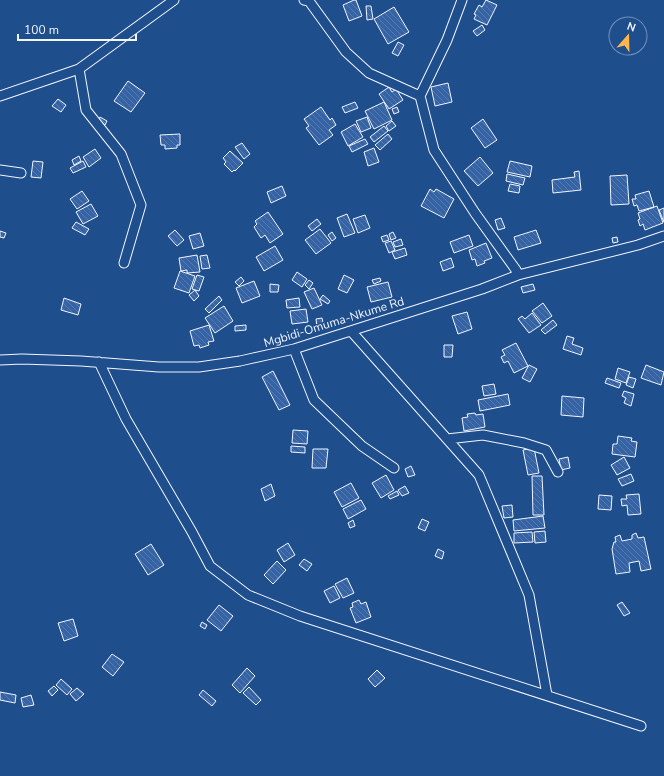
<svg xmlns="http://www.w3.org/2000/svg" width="664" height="776" viewBox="0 0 664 776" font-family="'Nunito Sans',sans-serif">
<defs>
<pattern id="building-back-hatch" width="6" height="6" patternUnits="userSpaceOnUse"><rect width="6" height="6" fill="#3563a3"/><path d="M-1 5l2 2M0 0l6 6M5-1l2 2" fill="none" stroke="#537ab1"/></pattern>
</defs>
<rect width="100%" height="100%" fill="#1f4e8c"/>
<!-- building -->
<path fill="url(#building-back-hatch)" stroke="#f2f6ff" d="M354,0H356L362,16L349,21L343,5Z
M486,0L497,5L487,25L474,19L476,15L474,14L479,5L482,7Z
M366,6H371L373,19L367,20Z
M394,7L409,32L388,44L374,19Z
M482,25L485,30L477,36L473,31Z
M398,42L404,45L398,56L392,53Z
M128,81L145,93L131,112L114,101Z
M448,83L452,102L435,106L431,87Z
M389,87L392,92L396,89L403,100L389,109L379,94Z
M58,99L66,105L61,112L52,106Z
M355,102L358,108L345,113L342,107Z
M384,102L392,120L374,129L365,111Z
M321,107L330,120L332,118L336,125L329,130L333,135L319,145L306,128L309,126L304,119Z
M397,107L399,112L394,114L392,109Z
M100,117L107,121L105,125L98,121Z
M367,117L371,128L361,132L356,121Z
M483,119L497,140L485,148L471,128Z
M392,121L396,126L389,131L386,126Z
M355,124L363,137L348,146L341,132Z
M384,126L388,131L374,142L370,137Z
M180,134V145H177V148L165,149V145H161L160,135Z
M388,134L392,139L380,150L375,145Z
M365,139L368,144L352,152L349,146Z
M242,143L250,154L244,159L235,147Z
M374,148L379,162L368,166L364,152Z
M95,149L101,158L89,167L83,157Z
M230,151L243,163L235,171L234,170L232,172L224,164L226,162L223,158Z
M79,156L81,161L74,165L72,160Z
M480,157L493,173L478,186L464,171Z
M33,161L43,162L41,178L31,177Z
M83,161L86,167L73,173L70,168Z
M510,161L532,166L530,177L507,172Z
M579,171L581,190L553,193L552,180L575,177L574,172Z
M507,174L525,178L523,185L506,181Z
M627,175L629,204L611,205L610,176Z
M510,184L520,186L519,193L508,191Z
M282,186L286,196L271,203L267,192Z
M430,189L434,192L436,189L454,199L444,218L421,206Z
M82,191L89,201L77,209L70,199Z
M649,191L654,207L639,211L637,205L634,206L632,199H636L635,195Z
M91,204L98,216L83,224L76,212Z
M657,206L663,223L645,230L643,224L640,226L638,220L640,219L638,213Z
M664,208V222L659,210Z
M268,212L283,234L270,243L265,235L261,238L254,227L257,224L255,221Z
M347,214L355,233L344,237L337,218Z
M365,215L370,228L358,233L353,219Z
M501,218L505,228L498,230L495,220Z
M317,219L321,224L312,231L308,226Z
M76,222L89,229L85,235L72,228Z
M320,229L331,243L316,254L305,240Z
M175,230L184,240L177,246L168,236Z
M536,230L541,243L518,250L514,237Z
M0,231L6,233L4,238L0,237Z
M332,232L336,238L332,241L328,235Z
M393,232L396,238L391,240L389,234Z
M200,233L204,246L193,249L189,236Z
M387,235L389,240L383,242L381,237Z
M469,235L473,246L454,253L450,242Z
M617,237L618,242L613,243L612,238Z
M401,239L403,245L395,247L393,242Z
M391,241L395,250L389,253L385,243Z
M486,243L492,258L484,261L485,263L477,266L475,259L472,260L469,250Z
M275,246L283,260L264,271L256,257Z
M405,248L407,255L395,259L392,252Z
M197,255L200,272L187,273V270L181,271L179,258Z
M207,255L210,268L202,269L200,256Z
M451,258L454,267L443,271L440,262Z
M180,271L195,276L189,293L174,288Z
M297,272L307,279L302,287L292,280Z
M197,275L204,277L199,291L192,289Z
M344,275L354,280L347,293L338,289Z
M241,277L244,281L239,286L235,282Z
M380,278L381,281L374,284L372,280Z
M309,280L313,283L309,289L305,285Z
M254,281L260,296L242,303L236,288Z
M388,282L392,297L371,302L367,287Z
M270,284L279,285L278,292H270Z
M533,284L535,290L523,293L521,287Z
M314,288L322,305L312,309L304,292Z
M195,290L199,296L194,301L189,295Z
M323,295L330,301L328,304L320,299Z
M219,296L222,300L209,313L205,309Z
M64,298L81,304L78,315L61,310Z
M299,298L300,307L287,308L286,300Z
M543,303L552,316L542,323L532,311Z
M224,306L233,321L215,333L205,318Z
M306,309L308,322L292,324L290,311Z
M467,312L472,329L458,334L452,316Z
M532,313L541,325L529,333L518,319L522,316L525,319Z
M322,318L324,327L317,328L316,319Z
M553,320L557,325L545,334L541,330Z
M209,325L214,341L208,342L209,345L200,348L199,345L194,346L190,331Z
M246,325V330L235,331V326Z
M567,336L574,338L572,344L583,348L581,355L563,349Z
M516,343L528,366L514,373L508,361L504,363L501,357L505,355L502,350Z
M444,345H453L452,357H444Z
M529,365L537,369L530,382L522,378Z
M646,365L664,372L661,385L641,378Z
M618,368L630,372L626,383L615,379Z
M273,371L290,405L279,410L262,377Z
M629,377L636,379L633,388L626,385Z
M607,378L621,383L619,388L605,383Z
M494,384L496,394L484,396L482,386Z
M624,391L634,394L631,406L624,403L626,398L622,396Z
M508,394L510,405L480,411L478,400Z
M562,396L584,398L583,417L561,415Z
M475,413L476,415L483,414L485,427L464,431L462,418L468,417L467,414Z
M293,430L308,431L307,444L292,443Z
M618,436L632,438L631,441L637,442L635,457L612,454L613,444H617Z
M291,446L305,447V453L291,452Z
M534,448L539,473L528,475L523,450Z
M313,449H328L326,468H312Z
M568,457L570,468L561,470L559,459Z
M624,457L630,468L617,475L611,465Z
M411,466L415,475L408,477L405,469Z
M631,474L634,481L622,486L618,479Z
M386,475L394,490L381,498L372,483Z
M532,476H542L544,515H533Z
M351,483L359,498L342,507L334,492Z
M271,484L275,496L265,501L261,489Z
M405,486L409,493L402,496L398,490Z
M397,491L399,495L390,499L388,496Z
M639,494L641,514L628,515L627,505L622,506L621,499H627L626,495Z
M599,495L612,496L611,510L598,509Z
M361,500L366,509L348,519L343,509Z
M512,505L513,517L504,518L502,506Z
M543,516L545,528L514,531L513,520Z
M422,519L429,522L425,531L418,528Z
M353,520L355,526L350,528L348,523Z
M545,531L546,542L535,543L534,532Z
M532,532L533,542L514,543V533Z
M636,533L638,538L644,537L651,569L641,571L639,561L629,563L630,572L616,574L612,549L614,542H616L615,537L620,535L622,541L632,539V535Z
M288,543L295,555L284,562L277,550Z
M151,544L164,565L148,575L135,554Z
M438,549L444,552L442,559L435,556Z
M304,559L312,564L307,571L299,565Z
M277,561L286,570L273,584L264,575Z
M347,578L354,593L343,598L335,584Z
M334,586L340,598L330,603L324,591Z
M359,600L361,604L366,602L371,617L356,623L350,608L353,607L352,603Z
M622,602L630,613L624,616L617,605Z
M219,605L233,616L221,631L207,620Z
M73,619L78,636L64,641L58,623Z
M202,622L207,625L205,629L200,626Z
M112,654L124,662L113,676L102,667Z
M247,668L255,676L240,693L232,685Z
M377,670L385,678L375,687L368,679Z
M61,679L72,689L67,695L56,685Z
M54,686L58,690L52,696L48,691Z
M249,687L261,700L256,705L243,693Z
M77,688L84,694L76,701L70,694Z
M203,690L216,701L212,706L199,695Z
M0,692L16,695L15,703L0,700Z
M31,695L34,705L23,707L21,698Z"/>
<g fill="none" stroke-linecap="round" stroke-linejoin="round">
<!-- minor casing -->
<g stroke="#f2f6ff" stroke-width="11">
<path id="minor" d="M304,0L309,1L346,52L369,73L420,96L434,150L475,213L516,270L518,275
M79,69L86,110L121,154L141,205L124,263
M0,96L79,69L174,0
M420,96L447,40L462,0
M0,170L21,173
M351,331L479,475L529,595L547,695
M294,349L314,400L362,446L394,468
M0,360L22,359L81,361L159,367H199L240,361L294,349L482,289L518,275L638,245L664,236
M99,362L126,419L192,532L210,566L248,595L300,616L641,726
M447,439L483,435L524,443L546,450L558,472"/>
</g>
<!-- minor -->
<use href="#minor" stroke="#1f4e8c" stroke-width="9"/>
</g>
<g text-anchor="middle" stroke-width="3" stroke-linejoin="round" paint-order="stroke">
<!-- street labels -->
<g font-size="12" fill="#f2f6ff" stroke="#1f4e8c">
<text transform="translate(334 322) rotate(-17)" y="4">Mgbidi-Omuma-Nkume Rd</text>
</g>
</g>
<!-- north arrow -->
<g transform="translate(628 36) rotate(20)"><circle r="19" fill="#1f4e8c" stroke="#7391ba"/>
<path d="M0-3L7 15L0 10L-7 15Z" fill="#ffb74d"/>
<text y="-6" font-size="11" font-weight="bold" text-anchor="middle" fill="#f2f6ff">N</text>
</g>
<!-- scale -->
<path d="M18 34v6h118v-6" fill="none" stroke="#f2f6ff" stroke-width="2"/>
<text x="24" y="34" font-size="12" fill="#f2f6ff" stroke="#1f4e8c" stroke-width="3" paint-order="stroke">100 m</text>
</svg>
